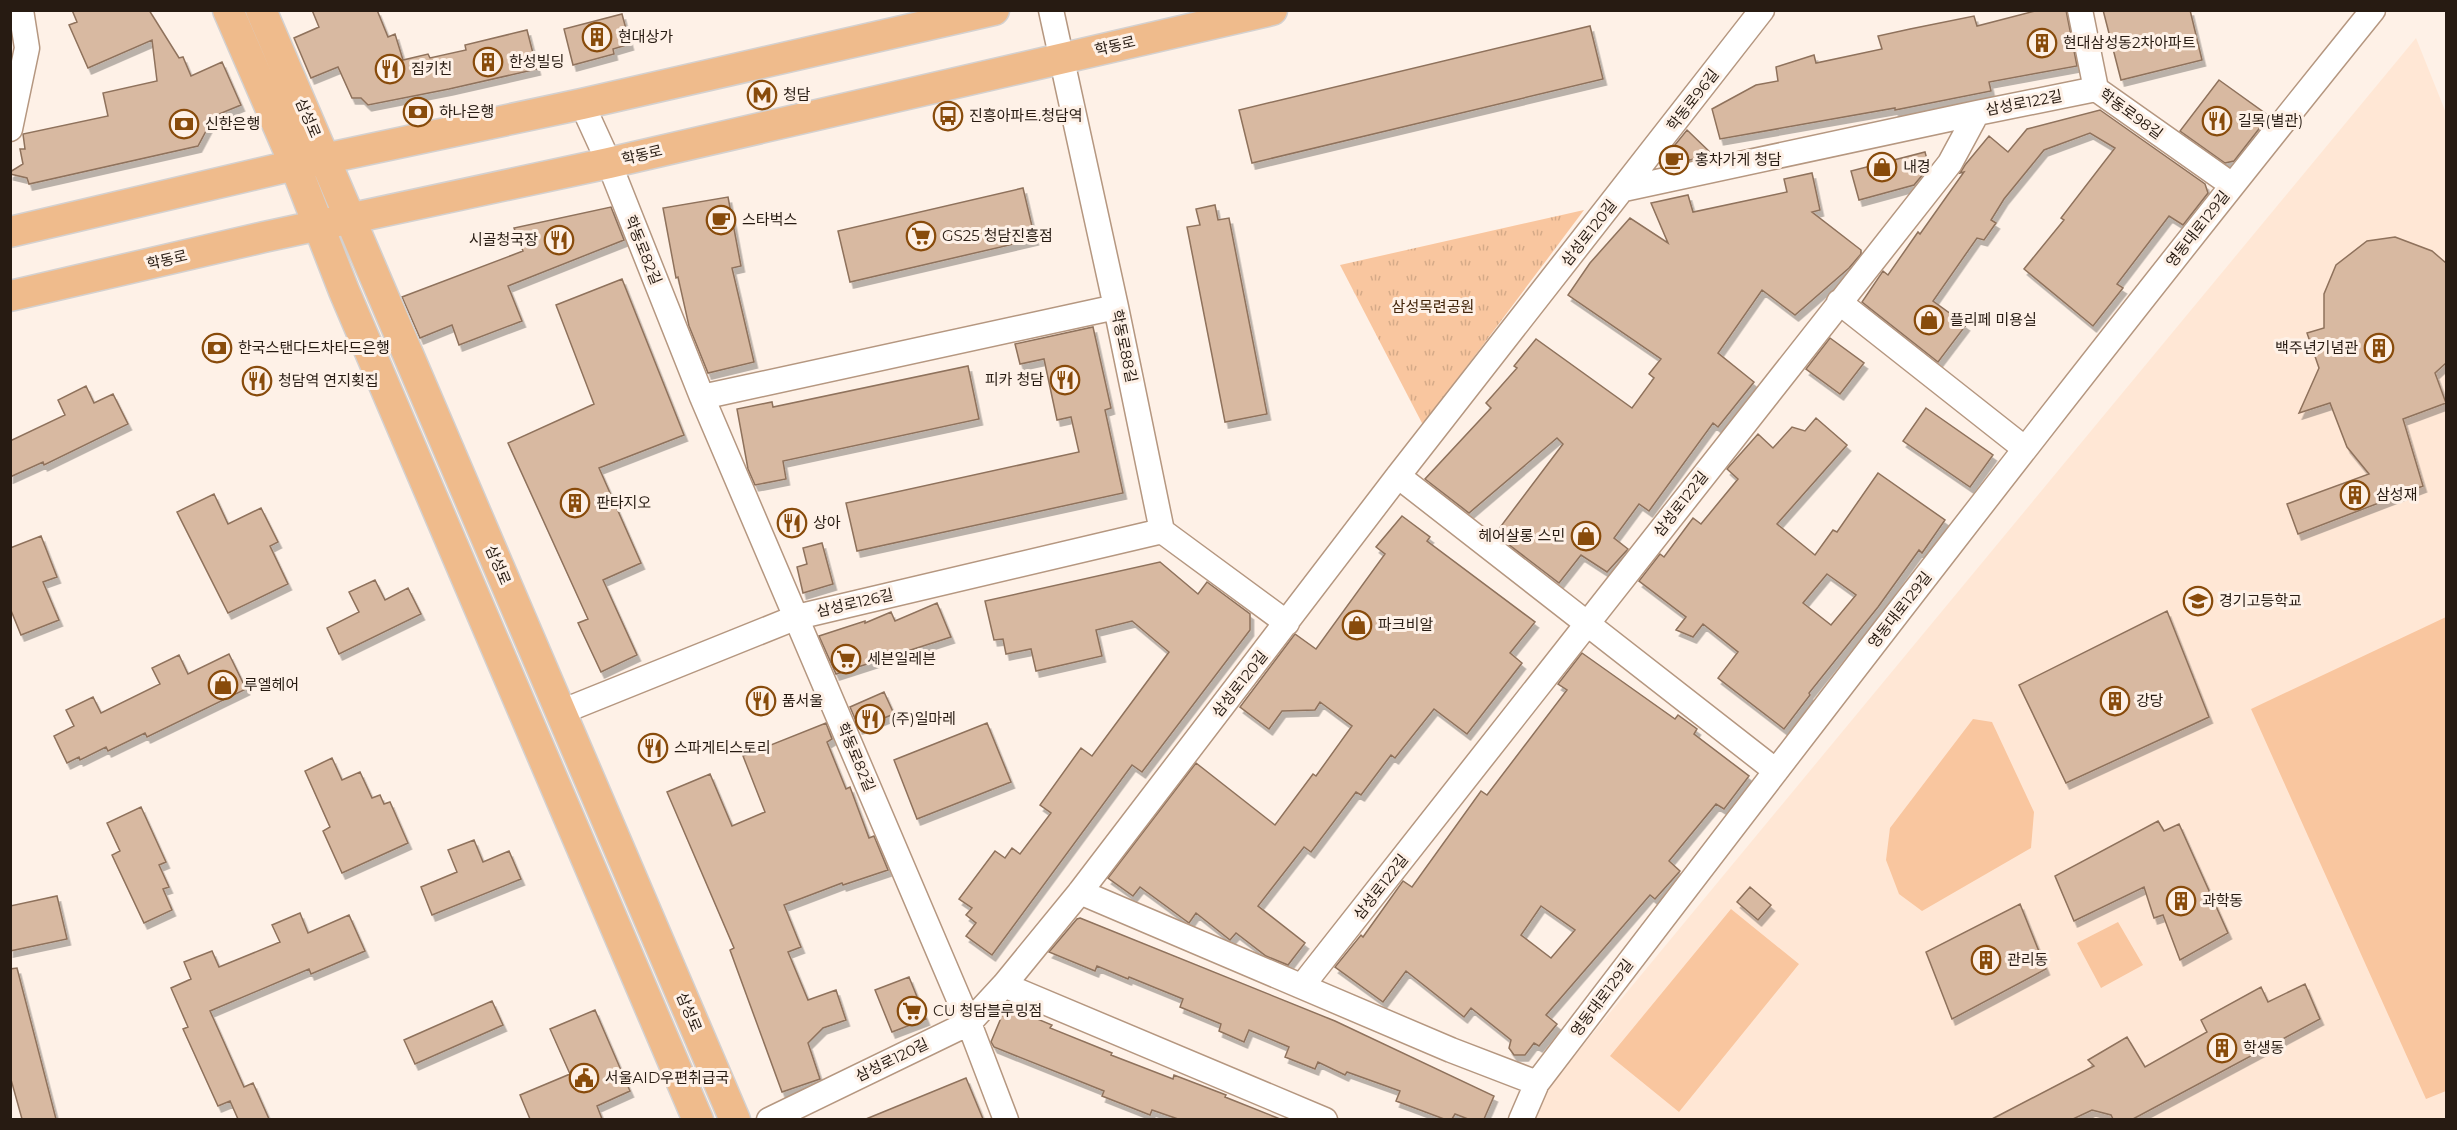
<svg xmlns="http://www.w3.org/2000/svg" width="2457" height="1130" viewBox="0 0 2457 1130" font-family="Montserrat,'Noto Sans KR',sans-serif">
<defs>
<pattern id="park-tufts" width="24" height="20" patternUnits="userSpaceOnUse" patternTransform="scale(1.5)"><rect width="24" height="20" fill="#f9c69f"/><path d="M3 7l-1-3M5 7V3M7 7l1-3M15 17l-1-3M17 17v-4M19 17l1-3" fill="none" stroke="#d5aa88"/></pattern>
<filter id="shadow"><feDropShadow dx="3.5" dy="6" stdDeviation="0" flood-color="#0004"/></filter>
</defs>
<rect width="100%" height="100%" fill="#fef1e7"/>
<!-- built -->
<path fill="#ffe7d5" d="M2416,38L2446,113V1119L1536,1120L1546,1090Z"/>
<!-- park -->
<path fill="url(#park-tufts)" d="M1584,210L1423,425L1340,265Z"/>
<!-- garden -->
<path fill="#f9c69f" d="M2446,617V1091L2426,1099L2251,709Z
M1973,719L1992,722L2034,812L2031,848L1922,911L1899,894L1886,860L1890,828Z
M1731,909L1799,964L1679,1112L1610,1056Z
M2118,922L2143,965L2101,988L2077,943Z"/>
<!-- building -->
<path fill="#d8b9a1" stroke="#8f725c" stroke-width="1.5" fill-rule="evenodd" filter="url(#shadow)" d="M72,10H149L179,58L183,57L191,76L222,62L241,105L214,116L198,146L29,184L27,178L10,174V172L23,164L20,149H25L23,134L108,116L103,93L157,81L152,40L88,68L69,25L77,22Z
M312,10H377L388,37L395,34L403,60L428,54L430,58L466,50L465,45L527,30L537,69L449,89L368,105L361,98H352L338,67L311,78L294,38L319,27Z
M2039,10H2066L2077,66L1989,82L1991,91L1895,110V108L1720,139L1712,109L1756,85L1778,81L1776,67L1814,55L1816,63L1882,49L1878,36L1910,29L1974,16L1977,26Z
M2103,10H2190L2202,60L2121,80Z
M622,14L630,44L613,49L614,54L573,65L564,29Z
M1590,26L1603,79L1252,163L1239,110Z
M2219,80L2269,116L2234,161L2225,163L2180,131Z
M2100,110L2205,184L2208,193L2183,225L2169,216L2117,284L2123,288L2093,326L2024,269L2064,220L2061,218L2115,148L2090,133L2044,150L2004,199L1991,220L1996,223L1984,240L1977,238L1933,301L1966,325L1938,362L1862,302L1883,271L1888,275L1918,232L1920,234L1964,172L1960,173L1965,165L1989,136L2008,152L2027,129Z
M1687,130L1713,155L1666,165L1662,161Z
M1925,152L1929,167L1914,185L1859,200L1851,171Z
M1812,173L1820,210L1812,212L1861,250V254L1849,268L1795,315L1762,290L1718,353L1754,382L1718,427L1713,423L1649,511L1639,504L1614,538L1628,549L1607,572L1581,555L1559,583L1495,534L1563,444L1557,438L1469,513L1425,479L1491,408L1486,403L1517,368L1514,366L1536,339L1632,408L1654,378L1649,374L1661,359L1568,295L1590,263L1630,218L1668,243L1651,203L1688,195L1693,212L1787,192L1784,179Z
M1023,188L1035,239L850,282L838,231Z
M728,197L741,266L732,268L754,362L708,373L689,326L678,277L676,278L663,208Z
M1215,205L1218,220L1229,218L1267,414L1225,422L1187,227L1200,225L1196,209Z
M611,207L624,240L508,286L522,321L459,345L452,325L420,338L402,297L523,251L514,228Z
M2395,237L2432,251L2446,263V363L2435,373L2446,403L2403,419L2423,486L2298,534L2287,504L2369,474L2347,447L2330,403L2299,413L2319,368L2307,333L2324,328V294L2336,265L2367,241Z
M622,279L684,435L599,468L641,563L603,580L637,655L601,672L578,623L588,619L508,443L594,404L556,305Z
M1093,327L1111,408L1105,410L1123,493L857,551L846,503L1079,452L1071,417L1057,420L1044,359L1020,364L1015,344Z
M1830,338L1864,363L1840,394L1806,369Z
M968,366L979,419L783,461L786,479L755,485L748,469L737,409L772,402L773,407Z
M86,386L94,403L113,394L128,424L44,465L43,462L10,477V441L65,415L58,400Z
M1926,408L1993,455L1970,487L1903,441Z
M1816,418L1847,445L1777,524L1815,555L1833,530L1837,532L1878,473L1945,520L1922,553L1919,550L1878,607L1809,693L1810,695L1784,729L1718,678L1738,652L1703,624L1693,637L1676,630L1686,617L1639,581L1660,554L1664,557L1693,518L1701,524L1738,479L1727,469L1758,434L1773,448L1792,427L1805,431ZM1827,574L1856,595L1831,625L1803,603Z
M214,494L228,524L261,508L278,542L270,546L288,584L228,613L177,512Z
M1402,516L1430,537L1427,541L1535,622L1510,653L1522,663L1467,734L1434,709L1395,758L1391,755L1361,795L1356,792L1311,852L1304,847L1258,906L1305,943L1288,965L1266,956L1236,933L1230,940L1196,913L1189,923L1140,887L1133,896L1108,878L1196,763L1275,825L1313,774L1316,776L1352,726L1320,702L1315,710L1282,711L1269,729L1240,707L1295,634L1316,649L1385,554L1376,547Z
M41,536L57,577L43,582L59,620L21,635L10,608V548Z
M822,543L833,584L803,593L797,567L807,564L803,548Z
M1160,562L1198,594L1207,582L1250,614V630L1142,772L1132,765L992,955L966,936L976,923L966,915L972,908L959,899L995,851L1005,858L1012,848L1020,854L1051,813L1040,805L1081,748L1092,756L1169,652L1132,621L1096,630L1102,656L1036,671L1031,649L1006,654L1003,639L994,640L985,601Z
M375,580L385,600L408,588L421,614L339,654L327,628L359,612L349,592Z
M937,603L951,637L836,674L819,636L865,621V623L891,612L895,621Z
M2167,611L2209,717L2066,783L2019,685Z
M1582,653L1675,719L1678,715L1697,729L1694,734L1749,776L1724,809L1716,804L1669,861L1680,871L1655,899L1650,895L1546,1015L1557,1024L1539,1046L1534,1043L1525,1055H1514L1509,1048L1511,1040L1471,1008L1464,1017L1406,971L1383,1002L1335,967L1361,935L1363,937L1403,881L1412,887L1481,791L1487,795L1567,690L1558,684ZM1541,906L1575,930L1551,958L1521,935Z
M229,654L246,689L147,737L145,733L108,751L106,747L80,760L79,757L67,763L54,736L74,726L66,710L93,697L101,713L160,684L152,668L179,655L188,674Z
M884,692L894,714L859,728L850,707Z
M826,723L832,739L827,742L846,789L850,787L869,838L874,836L888,870L843,885L842,883L784,905L801,947L788,952L808,1000L836,990L846,1020L823,1028L808,1043L820,1079L782,1092L730,950L734,948L667,792L710,774L732,826L765,812L743,756Z
M987,723L1011,782L917,819L894,760Z
M332,758L342,780L360,772L372,798L380,795L384,804L390,802L408,843L342,873L323,831L330,827L305,771Z
M141,807L166,862L159,865L169,887L163,889L172,910L144,923L112,855L120,851L107,823Z
M2158,821L2164,831L2179,824L2228,933L2180,960L2163,915L2154,918L2144,887L2074,921L2055,876Z
M474,840L483,862L509,851L521,879L432,915L421,887L457,872L448,850Z
M1750,887L1771,905L1758,920L1737,902Z
M57,896L67,939L10,951V906Z
M2020,904L2046,969L1952,1019L1926,952Z
M300,913L308,933L349,915L365,951L311,974L309,969L210,1011L244,1087L253,1083L269,1119H238L230,1101L218,1106L183,1029L188,1027L171,988L191,979L184,962L212,951L219,967L280,942L272,925Z
M1080,918L1335,1021L1494,1096L1484,1119H1468L1455,1114L1452,1119H1444L1396,1101L1400,1091L1347,1072L1345,1075L1318,1062L1315,1069L1285,1057L1289,1047L1249,1030L1244,1042L1219,1031L1221,1024L1180,1007L1183,999L1129,977L1128,979L1097,966L1095,971L1049,952L1077,919Z
M17,968L56,1119H22L10,1076V969Z
M909,977L926,1019L892,1032L875,990Z
M2305,984L2320,1019L2133,1119H2113L2111,1115L2092,1110L2073,1119H1992L2094,1066L2088,1060L2127,1037L2145,1067L2207,1032L2201,1020L2261,987L2268,1002Z
M492,1001L503,1025L415,1064L404,1040Z
M1006,1006L1052,1025L1050,1028L1112,1053L1111,1055L1173,1079L1174,1075L1226,1095L1225,1097L1280,1119H1178L1152,1110L1150,1115L1102,1096L1104,1091L994,1047L991,1042Z
M595,1010L630,1091L597,1106L602,1119H530L520,1095L570,1074L550,1029Z
M966,1078L983,1119H866Z"/>
<g fill="none" stroke-linecap="round" stroke-linejoin="round">
<!-- minor casing -->
<g stroke="#b59780" stroke-width="27">
<path id="minor" d="M1051,10L1116,307L1162,531L1287,623
M2080,10L2096,89L2232,185
M582,104L609,163L702,397L969,1023L1006,1120
M10,129L27,48L21,10
M1624,189L1977,113L2096,89
M1839,302L2024,448
M702,397L1116,307
M1398,476L1776,771
M561,712L797,617L1162,531
M1080,892L1451,1050L1537,1083
M1004,985L1325,1120
M1302,986L1950,163L1977,113
M769,1120L969,1023L1004,985L1080,892L1398,476L1762,10
M1521,1120L1537,1083C1812,723 2088,363 2373,10"/>
</g>
<!-- major casing -->
<g stroke="#d4d1d0" stroke-width="33">
<path id="major" d="M228,10L295,165L344,291L698,1120
M261,10L735,1120
M10,232L295,165L582,104L994,10
M10,296L264,237L609,163L1272,10"/>
</g>
<!-- minor -->
<use href="#minor" stroke="#fff" stroke-width="24"/>
<!-- major -->
<use href="#major" stroke="#efbb8c" stroke-width="30"/>
</g>
<!-- icons -->
<defs>
<g id="building-ring" transform="scale(1.5)"><circle r="9.5" fill="#fef1e7" stroke="#884b0b" stroke-width="1.5"/><path d="M-4-6H4V6H1V3H-1V6H-4ZM-2.5-4.3h1.7v1.8h-1.7ZM.8-4.3h1.7v1.8H.8ZM-2.5-1h1.7V.8h-1.7ZM.8-1h1.7V.8H.8Z" fill="#884b0b"/></g>
<g id="restaurant-ring" transform="scale(1.5)"><circle r="9.5" fill="#fef1e7" stroke="#884b0b" stroke-width="1.5"/><path d="M-5-6h1v4h1v-4h1v4h1v-4h1v5L-1.5 .5V6h-2V.5L-5-1ZM5-6V6H3V1.5H1.5Q1.5-4 5-6Z" fill="#884b0b"/></g>
<g id="metro-ring" transform="scale(1.5)"><circle r="9.5" fill="#fef1e7" stroke="#884b0b" stroke-width="1.5"/><path d="M-5.5 5V-5H-3L0 0L3-5H5.5V5H3V-.5L0 4L-3-.5V5Z" fill="#884b0b"/></g>
<g id="bank-ring" transform="scale(1.5)"><circle r="9.5" fill="#fef1e7" stroke="#884b0b" stroke-width="1.5"/><path d="M-6-4H6V4H-6ZM0-2.3a2.3 2.3 0 1 0 0 4.6a2.3 2.3 0 1 0 0-4.6Z" fill="#884b0b"/></g>
<g id="bus-ring" transform="scale(1.5)"><circle r="9.5" fill="#fef1e7" stroke="#884b0b" stroke-width="1.5"/><path d="M-5-6H5V4H4V6H2V4H-2V6H-4V4H-5ZM-3.5-4V0h7V-4ZM-3.5 1.2v1.5H-2V1.2ZM2 1.2v1.5H3.5V1.2Z" fill="#884b0b"/></g>
<g id="cafe-ring" transform="scale(1.5)"><circle r="9.5" fill="#fef1e7" stroke="#884b0b" stroke-width="1.5"/><path d="M-5.5-4.5H6V0H3Q3 3.5 0 3.5H-2.5Q-5.5 3.5-5.5 0ZM3-3.2v2h1.7v-2ZM-6 4.5H4V6H-6Z" fill="#884b0b"/></g>
<g id="shop-ring" transform="scale(1.5)"><circle r="9.5" fill="#fef1e7" stroke="#884b0b" stroke-width="1.5"/><path d="M-5-2.5h2.3a2.7 3.5 0 0 1 5.4 0H5L5.5 6h-11ZM-1.5-2.5h3a1.5 2.3 0 0 0-3 0Z" fill="#884b0b"/></g>
<g id="supermarket-ring" transform="scale(1.5)"><circle r="9.5" fill="#fef1e7" stroke="#884b0b" stroke-width="1.5"/><path d="M-6-5.5h2.5l.6 2H6L4.5 2H-2.5L-4.4-4H-6ZM-1.5 3.2a1.3 1.3 0 1 0 .1 0ZM3 3.2a1.3 1.3 0 1 0 .1 0Z" fill="#884b0b"/></g>
<g id="school-ring" transform="scale(1.5)"><circle r="9.5" fill="#fef1e7" stroke="#884b0b" stroke-width="1.5"/><path d="M0-5L7-2L0 1L-7-2ZM-4 1L0 2.5L4 1V4Q0 6-4 4Z" fill="#884b0b"/></g>
<g id="civic-ring" transform="scale(1.5)"><circle r="9.5" fill="#fef1e7" stroke="#884b0b" stroke-width="1.5"/><path d="M-.6-6.5H3V-4.5H.6V-3L4-1V1h2V6H-6V1h2V-1L-.6-3ZM-1.2 2.5V6h2.4V2.5Z" fill="#884b0b"/></g>
</defs>
<g fill-rule="evenodd">
<use href="#building-ring" x="597" y="37"/>
<use href="#building-ring" x="2042" y="43"/>
<use href="#building-ring" x="488" y="62"/>
<use href="#restaurant-ring" x="390" y="69"/>
<use href="#metro-ring" x="762" y="95"/>
<use href="#bank-ring" x="418" y="112"/>
<use href="#bus-ring" x="948" y="116"/>
<use href="#restaurant-ring" x="2217" y="121"/>
<use href="#bank-ring" x="184" y="124"/>
<use href="#cafe-ring" x="1674" y="160"/>
<use href="#shop-ring" x="1882" y="167"/>
<use href="#cafe-ring" x="721" y="220"/>
<use href="#supermarket-ring" x="921" y="236"/>
<use href="#restaurant-ring" x="559" y="240"/>
<use href="#shop-ring" x="1929" y="320"/>
<use href="#bank-ring" x="217" y="348"/>
<use href="#building-ring" x="2379" y="348"/>
<use href="#restaurant-ring" x="1065" y="380"/>
<use href="#restaurant-ring" x="257" y="381"/>
<use href="#building-ring" x="2355" y="495"/>
<use href="#building-ring" x="575" y="503"/>
<use href="#restaurant-ring" x="792" y="523"/>
<use href="#shop-ring" x="1586" y="536"/>
<use href="#school-ring" x="2198" y="601"/>
<use href="#shop-ring" x="1357" y="625"/>
<use href="#supermarket-ring" x="846" y="659"/>
<use href="#shop-ring" x="223" y="685"/>
<use href="#restaurant-ring" x="761" y="701"/>
<use href="#building-ring" x="2115" y="701"/>
<use href="#restaurant-ring" x="870" y="719"/>
<use href="#restaurant-ring" x="653" y="748"/>
<use href="#building-ring" x="2181" y="901"/>
<use href="#building-ring" x="1986" y="960"/>
<use href="#supermarket-ring" x="912" y="1011"/>
<use href="#building-ring" x="2222" y="1048"/>
<use href="#civic-ring" x="584" y="1078"/>
</g>
<g text-anchor="middle" stroke-width="6" stroke-linejoin="round" paint-order="stroke">
<!-- poi labels -->
<g font-size="15" fill="#271b12" stroke="#fef1e7" text-anchor="start">
<text x="618" y="42">현대상가</text>
<text x="2063" y="48">현대삼성동2차아파트</text>
<text x="509" y="67">한성빌딩</text>
<text x="411" y="74">짐키친</text>
<text x="783" y="100">청담</text>
<text x="439" y="117">하나은행</text>
<text x="969" y="121">진흥아파트.청담역</text>
<text x="2238" y="126">길목(별관)</text>
<text x="205" y="129">신한은행</text>
<text x="1695" y="165">홍차가게 청담</text>
<text x="1903" y="172">내경</text>
<text x="742" y="225">스타벅스</text>
<text x="942" y="241">GS25 청담진흥점</text>
<text x="538" y="245" text-anchor="end">시골청국장</text>
<text x="1950" y="325">플리페 미용실</text>
<text x="238" y="353">한국스탠다드차타드은행</text>
<text x="2358" y="353" text-anchor="end">백주년기념관</text>
<text x="1044" y="385" text-anchor="end">피카 청담</text>
<text x="278" y="386">청담역 연지횟집</text>
<text x="2376" y="500">삼성재</text>
<text x="596" y="508">판타지오</text>
<text x="813" y="528">상아</text>
<text x="1565" y="541" text-anchor="end">헤어살롱 스민</text>
<text x="2219" y="606">경기고등학교</text>
<text x="1378" y="630">파크비알</text>
<text x="867" y="664">세븐일레븐</text>
<text x="244" y="690">루엘헤어</text>
<text x="782" y="706">품서울</text>
<text x="2136" y="706">강당</text>
<text x="891" y="724">(주)일마레</text>
<text x="674" y="753">스파게티스토리</text>
<text x="2202" y="906">과학동</text>
<text x="2007" y="965">관리동</text>
<text x="933" y="1016">CU 청담블루밍점</text>
<text x="2243" y="1053">학생동</text>
<text x="605" y="1083">서울AID우편취급국</text>
</g>
<!-- street labels -->
<g font-size="15" fill="#271b12" stroke="#fef1e7">
<text transform="translate(1115 46) rotate(-13)" y="5">학동로</text>
<text transform="translate(1693 100) rotate(-52)" y="5">학동로96길</text>
<text transform="translate(2024 103) rotate(-11)" y="5">삼성로122길</text>
<text transform="translate(2131 114) rotate(36)" y="5">학동로98길</text>
<text transform="translate(308 118) rotate(67)" y="5">삼성로</text>
<text transform="translate(642 155) rotate(-13)" y="5">학동로</text>
<text transform="translate(2198 229) rotate(-52)" y="5">영동대로129길</text>
<text transform="translate(1589 233) rotate(-52)" y="5">삼성로120길</text>
<text transform="translate(643 250) rotate(68)" y="5">학동로82길</text>
<text transform="translate(167 260) rotate(-13)" y="5">학동로</text>
<text transform="translate(1124 346) rotate(78)" y="5">학동로88길</text>
<text transform="translate(1681 504) rotate(-52)" y="5">삼성로122길</text>
<text transform="translate(498 565) rotate(67)" y="5">삼성로</text>
<text transform="translate(855 603) rotate(-13)" y="5">삼성로126길</text>
<text transform="translate(1900 610) rotate(-52)" y="5">영동대로129길</text>
<text transform="translate(1240 684) rotate(-52)" y="5">삼성로120길</text>
<text transform="translate(856 757) rotate(67)" y="5">학동로82길</text>
<text transform="translate(1381 887) rotate(-52)" y="5">삼성로122길</text>
<text transform="translate(1602 998) rotate(-53)" y="5">영동대로129길</text>
<text transform="translate(689 1012) rotate(67)" y="5">삼성로</text>
<text transform="translate(892 1060) rotate(-26)" y="5">삼성로120길</text>
</g>
<!-- park labels -->
<g font-size="15" fill="#422409" stroke="#fef1e7">
<text x="1433" y="312">삼성목련공원</text>
</g>
</g>
<!-- border -->
<rect width="2457" height="1130" fill="none" stroke="#271b12" stroke-width="24"/>
</svg>
